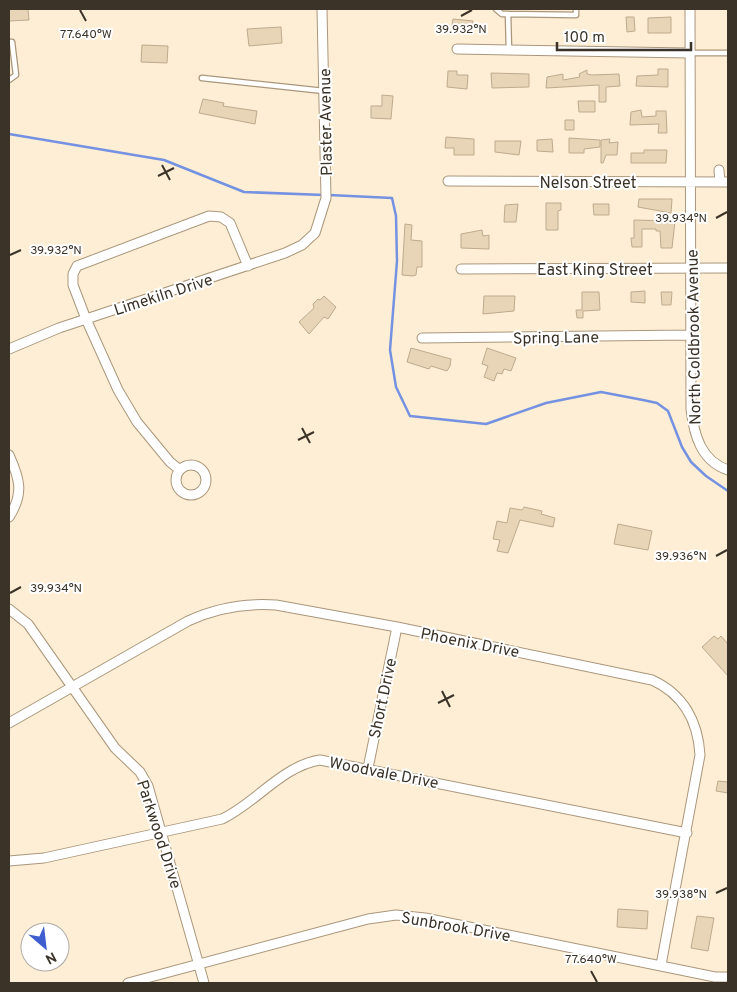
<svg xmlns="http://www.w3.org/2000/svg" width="737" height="992" viewBox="0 0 737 992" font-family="Overpass,sans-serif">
<rect width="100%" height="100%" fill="#feeed5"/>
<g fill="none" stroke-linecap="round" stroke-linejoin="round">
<!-- stream -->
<path stroke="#7491e2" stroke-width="2.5" d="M9,134L164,160L244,192L324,195
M329,195L392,198L396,216L397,261L390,350L396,387L410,416L486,424L546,403L601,392L643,400L657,403L668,411L682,447L691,462L706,476L728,491"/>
</g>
<!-- building -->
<path fill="#e8d4b6" stroke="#beab8e" d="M9,9H28L29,20L9,21Z
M626,17H634L635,31L627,32Z
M671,17V33H648V18Z
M453,19L473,21L472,33L451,31Z
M281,27L282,43L249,46L247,29Z
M142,45L168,46L167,63L141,62Z
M658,69H668V87L636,86L637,76L658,75Z
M587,70V74L592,75L619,74L620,86L606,87V102H599V85L546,88L547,77L563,74V80L580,77L579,74Z
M448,71H457V75H468L467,89L447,87Z
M491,73L529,74V87L492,88Z
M382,95L393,96L391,119L371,118V106H382Z
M203,99L224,103L223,106L257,111L255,124L199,113Z
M578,101H595V112H579Z
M641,110L642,117L656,116V111H666L667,133H658L659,124L630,125L631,112Z
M565,120H574V130H565Z
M446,137L474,139V155H454V148H445Z
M569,138L600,140V147L584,149V153H569Z
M552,139L553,152L537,151V140Z
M610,139L609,143L618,142L617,155H606L603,163H601V140Z
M495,141H521L519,155L495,152Z
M644,150H667L666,163H631V153H644Z
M639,199H672L671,213L638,207Z
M546,203H561V210L558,211V230H546Z
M518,204L516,222H504L505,205Z
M593,204H609V215H594Z
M634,220L675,221L672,248H661L660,231H656V229H642V247H632L631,238H634Z
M405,224L412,225L411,240L422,241V267H417L416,275L413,276L402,275Z
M482,230L483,236L489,235V249L461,248V234Z
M645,291V303L631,302V292Z
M582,292H599L600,310L583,311V318H577L576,310H582Z
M661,292H672L671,305H662Z
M324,296L336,307L328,319L324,317L309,334L299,322L314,308L313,304L318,299L320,300Z
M484,296H515L514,311L483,314Z
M411,348L451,359L450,366L447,371L431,366L429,369L407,362Z
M487,348L516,358L511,371L504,369L502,374L497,373L494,381L484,377L488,366L482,364Z
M524,507L542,511L541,514L555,518L553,527L520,520L508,553L497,551L500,540L493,539L497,521L507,523L510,508L522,510Z
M618,524L652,531L648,550L614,544Z
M714,636L718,639L721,636L728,644V676L702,647Z
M718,781L728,782V793L716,791Z
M618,909L648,911L647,929L617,927Z
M697,916L714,918L708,951L691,948Z"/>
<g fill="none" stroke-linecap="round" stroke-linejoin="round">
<!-- service casing -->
<g stroke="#aa977b" stroke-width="7">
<path id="service" d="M496,9L502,14L576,15V9
M508,14L509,50
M9,42H12L16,75L9,80
M690,53H728
M202,78L324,91"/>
</g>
<!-- minor casing -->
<g stroke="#aa977b" stroke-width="11">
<path id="minor" d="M690,9L691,409C694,435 701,461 728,470
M457,49L689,53
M719,170L720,182
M448,181L728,182
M461,269L728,268
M422,338L689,335
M9,349L59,328L285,253L302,245L315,233L326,198L322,9
M9,455C20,479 24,494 9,517
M176 480a15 15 0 1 1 30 0a15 15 0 1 1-30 0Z
M180,470L170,462L137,422L118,390L86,319L73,285V274L77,266L209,216L221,217L230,223L248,266
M9,609L28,624L115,748L140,772L148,786L204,983
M9,723L188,621C216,608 245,603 276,605L397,627L652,680C683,694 698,721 700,755L661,965
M368,768L397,627
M9,861L44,858L222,819C256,803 282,766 320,760L687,833
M128,983L368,919L396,915L425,918L715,977H728"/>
</g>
<!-- service -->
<use href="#service" stroke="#fff" stroke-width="4.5"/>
<!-- minor -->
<use href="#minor" stroke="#fff" stroke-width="9"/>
</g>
<!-- ticks -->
<path fill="none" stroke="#3b3328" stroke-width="2" d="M80,10L86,21M461,16L472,10M162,165L170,180M158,176L174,168M716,218L727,212M10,255L21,250M302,428L310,443M298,440L314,432M716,556L727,550M10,593L21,587M442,691L450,707M438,703L454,695M716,893L727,888M591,971L597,982"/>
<g text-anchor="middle" stroke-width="4" stroke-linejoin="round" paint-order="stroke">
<!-- street labels -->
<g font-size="16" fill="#3b3328" stroke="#fff">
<text transform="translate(325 122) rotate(-91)" y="6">Plaster Avenue</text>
<text x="588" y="188">Nelson Street</text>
<text x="595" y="275">East King Street</text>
<text transform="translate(163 294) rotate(-18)" y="6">Limekiln Drive</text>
<text transform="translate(556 337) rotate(-1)" y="6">Spring Lane</text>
<text transform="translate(693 337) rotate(-91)" y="6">North Coldbrook Avenue</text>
<text transform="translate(470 642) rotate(11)" y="6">Phoenix Drive</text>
<text transform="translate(382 698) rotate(-78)" y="6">Short Drive</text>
<text transform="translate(384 772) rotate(11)" y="6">Woodvale Drive</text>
<text transform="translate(160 834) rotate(72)" y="6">Parkwood Drive</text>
<text transform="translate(456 926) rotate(10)" y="6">Sunbrook Drive</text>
</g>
</g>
<g font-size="12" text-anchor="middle" fill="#3b3328" stroke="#fff" stroke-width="4" stroke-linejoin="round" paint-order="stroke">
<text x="461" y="33">39.932°N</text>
<text x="86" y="38">77.640°W</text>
<text x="681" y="222">39.934°N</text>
<text x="56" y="254">39.932°N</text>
<text x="681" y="560">39.936°N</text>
<text x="56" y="592">39.934°N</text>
<text x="681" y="898">39.938°N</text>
<text x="591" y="963">77.640°W</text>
</g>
<!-- border -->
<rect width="737" height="992" fill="none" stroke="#3b3328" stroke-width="20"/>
<!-- north arrow -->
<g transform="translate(45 947) rotate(152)"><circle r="24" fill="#ffffff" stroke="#b1ada9"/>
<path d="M0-4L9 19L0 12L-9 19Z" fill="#3e5ed0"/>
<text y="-8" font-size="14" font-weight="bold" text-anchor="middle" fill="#3b3328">N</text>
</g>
<!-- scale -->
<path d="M557 42v8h134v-8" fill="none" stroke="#3b3328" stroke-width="2.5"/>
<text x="564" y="42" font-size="15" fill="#3b3328" stroke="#ffffff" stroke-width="4" paint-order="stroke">100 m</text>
</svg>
